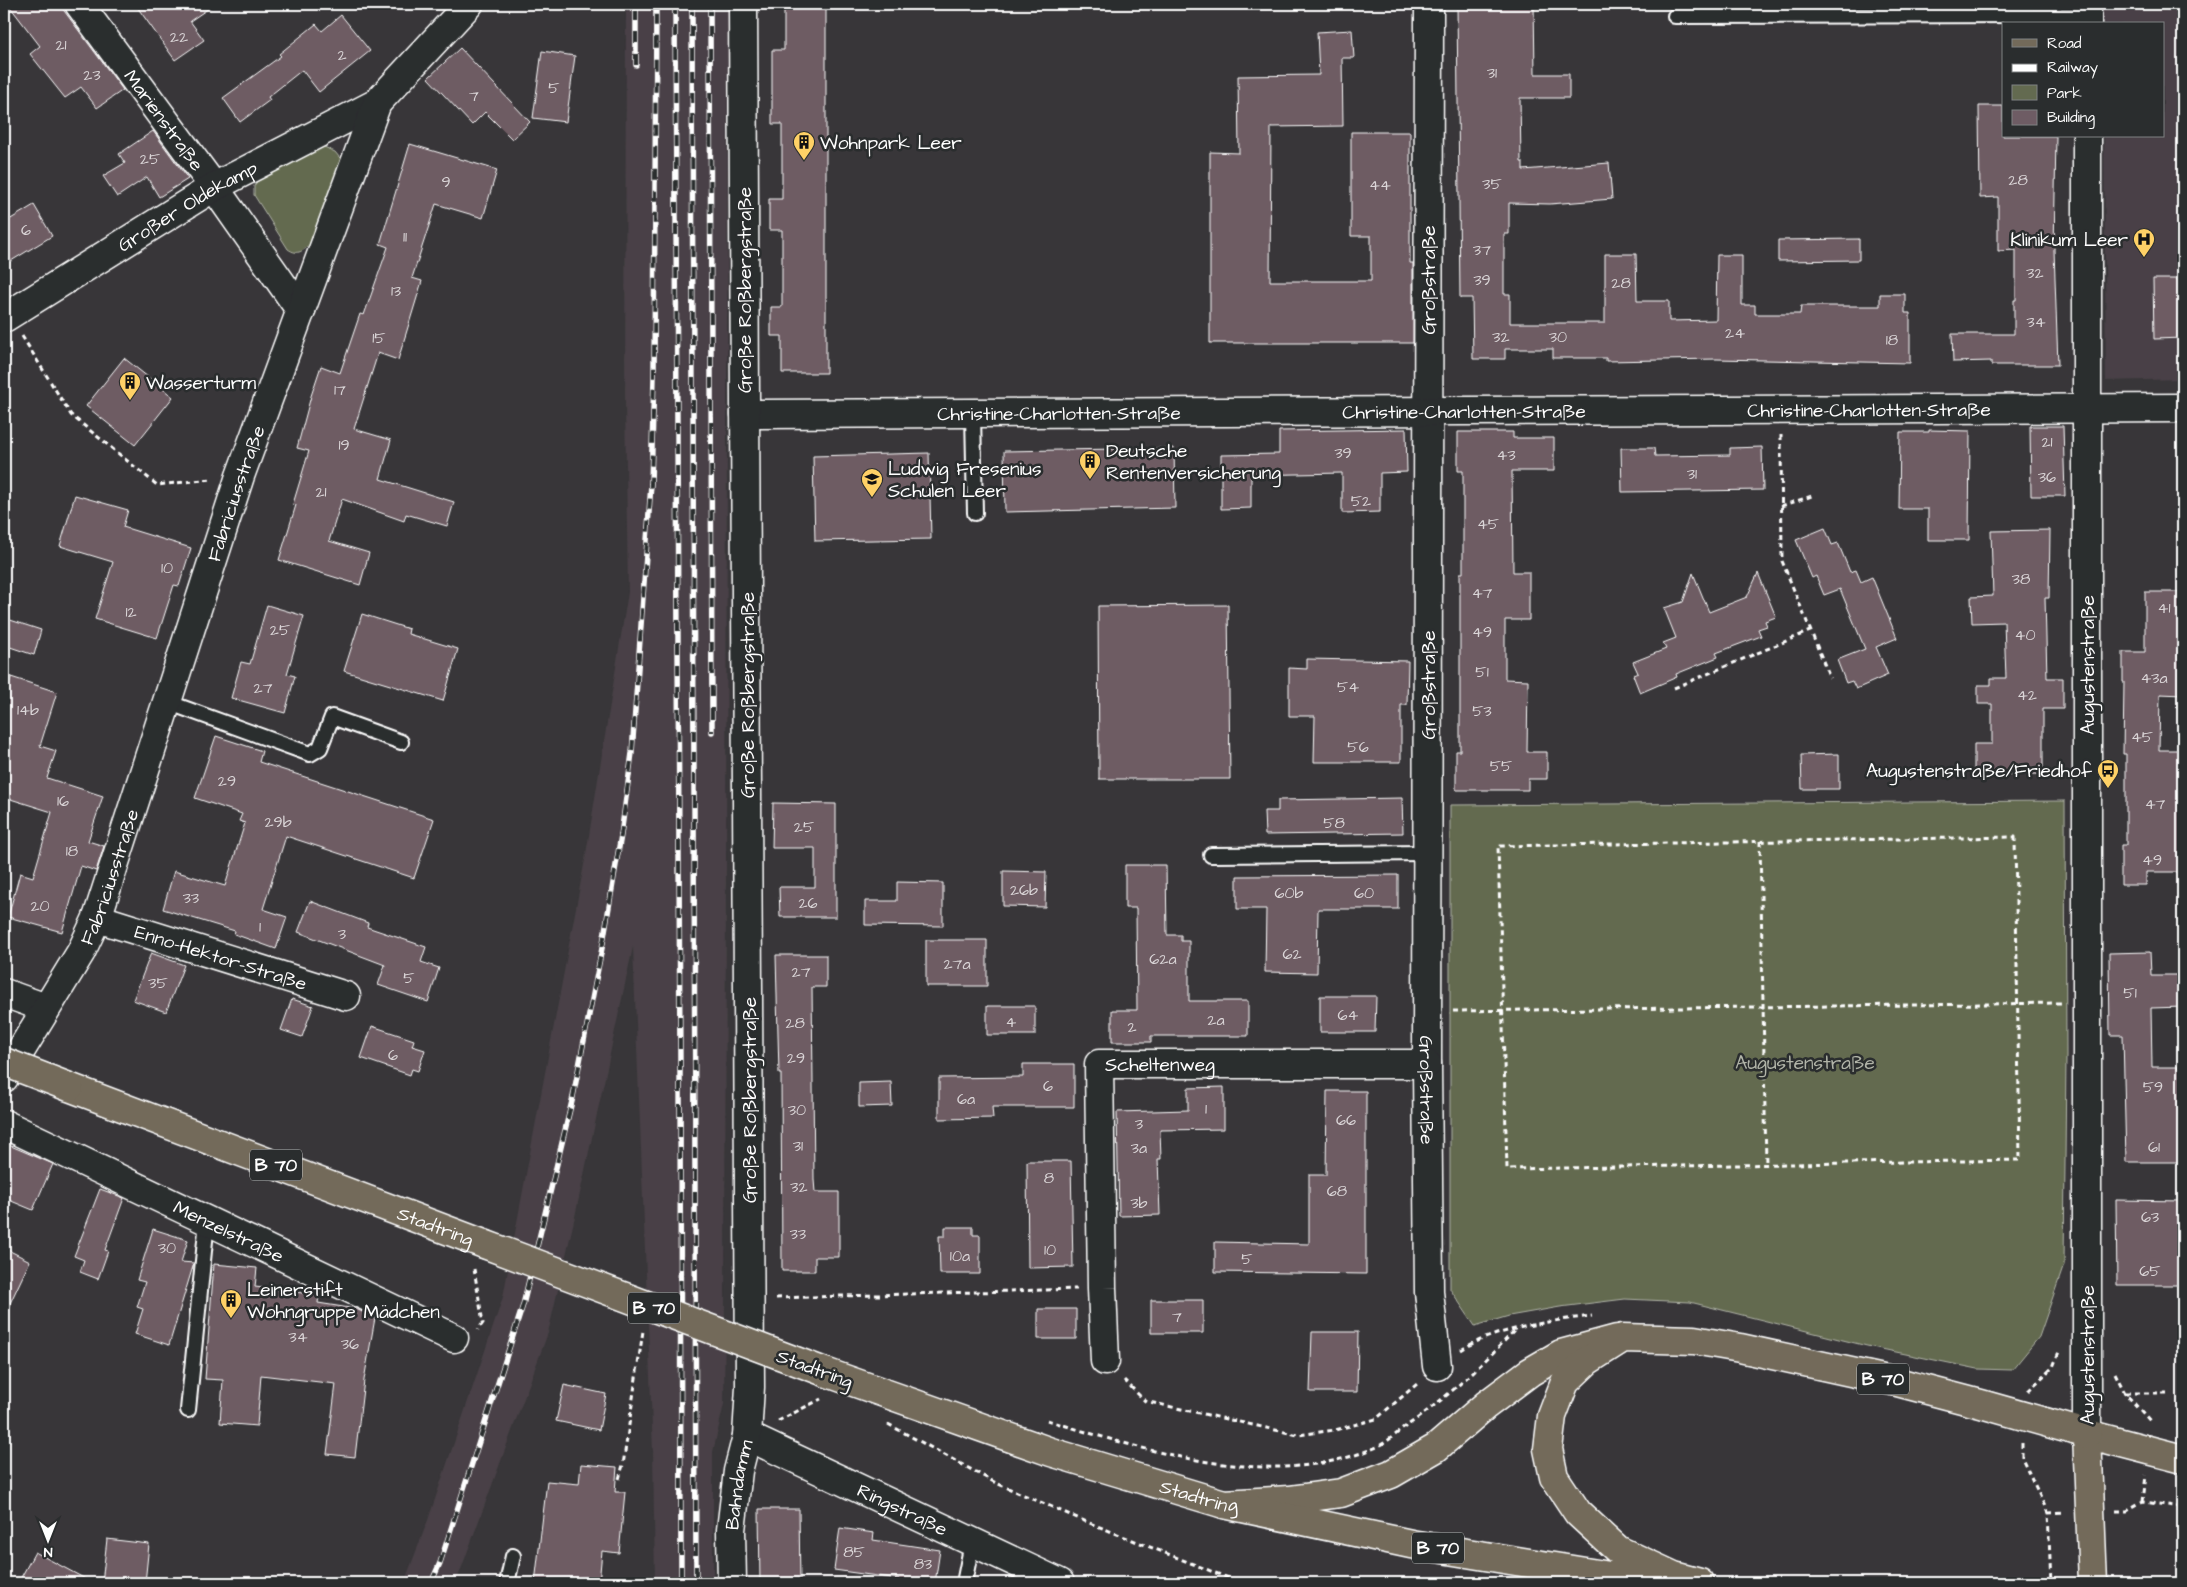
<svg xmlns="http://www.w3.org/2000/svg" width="2187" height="1587" viewBox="0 0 2187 1587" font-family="'Architects Daughter',sans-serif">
<rect width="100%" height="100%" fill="#383639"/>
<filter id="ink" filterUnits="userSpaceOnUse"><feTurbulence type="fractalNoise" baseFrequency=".02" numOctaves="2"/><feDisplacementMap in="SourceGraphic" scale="10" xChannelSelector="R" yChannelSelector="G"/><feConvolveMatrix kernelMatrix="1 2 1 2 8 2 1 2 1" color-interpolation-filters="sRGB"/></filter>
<g filter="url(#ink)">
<!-- built -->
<path fill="#484146" d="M626,4H728L725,1303L724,1404L713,1452V1583H655L653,1452L633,947L576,1212L548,1333L456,1583H404L428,1520L503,1297L586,854L628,592L625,403Z
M2103,4H2183V379L2106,381L2104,136H2163V24H2103Z"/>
<!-- green -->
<path fill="#636a50" stroke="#b1b4a8" d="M322,146L335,152L344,163L311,243C303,251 298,256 288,249L254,195V186L260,177Z
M2065,801L2066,1056L2064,1265L2039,1337L2012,1370L1978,1369L1867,1346L1690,1302L1625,1299L1560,1307L1509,1316L1475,1326L1450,1289V805Z"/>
<!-- building -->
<path fill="#6e5c64" stroke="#fff" d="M8,4H59L123,90L97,108L81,87L65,98L30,54L40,46Z
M135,4H215L190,21L204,40L175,60Z
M784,4H826V373H782V336H771V307H782V230H769V199H782V124H772V50H784Z
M1457,4H1534L1535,74H1569V98H1520L1521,162H1523V170L1609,163L1612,199L1550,204L1509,203V234H1504V294H1510V323H1605V254H1636L1637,301H1669V321L1716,320L1717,255H1742V305H1755V314H1800L1801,306H1880V294H1905V313H1910V363L1716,359L1606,361V358H1553V349H1505V359H1473L1472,298H1460Z
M341,15L370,51L319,92L302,70L268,97L270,100L240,122L223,98L281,56L279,54L316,24L322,31Z
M1352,30L1354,58H1342L1343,126L1271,127L1270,281H1371V236H1351V132H1410V263H1413V343H1210V152L1239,153L1238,76L1319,75L1317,32Z
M460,48L530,122L512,139L485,112L472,125L428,78Z
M542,51L575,56L566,122L533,118Z
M1979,106H2003V136H2056L2054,250L2058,365H1991V361L1953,362L1952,334H2014V300H2016V250L1998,251V197L1980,198Z
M153,131L188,179L159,197L147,177L117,197L103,176L125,163L119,154Z
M410,144L497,170L483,218L436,204L412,278L422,281L398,360L378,353L354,429L391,440L380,479L454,502L447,526L406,514L404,521L342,499L329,541L369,553L360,585L279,560L296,505L293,504L309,451L297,448L311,396L321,366L340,373L360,314L364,315L388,247L380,244Z
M34,205L52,236L11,261L4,249V223Z
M1859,239V260L1778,261V240Z
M2153,279H2183V338L2154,339Z
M124,358L173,397L135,445L86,406Z
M2030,426H2063L2065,496H2031Z
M1406,429L1407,472L1380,473V512L1342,513V473L1251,475V508L1221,509V455L1279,454V431Z
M1929,430L1970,431L1969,540H1928V509H1899L1900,432H1929Z
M1458,432H1513V438H1554V471H1512L1513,572H1529V620H1505V679L1528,680L1527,752H1547V779H1528V790H1456V751H1460V573H1463V471H1458Z
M1762,447L1763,490L1622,492L1621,448H1654L1655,456L1730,455V448Z
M1174,448L1175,508L1005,512L1004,451Z
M929,453L931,539L815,541L813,456Z
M75,495L128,510L123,527L191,548L179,586L174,585L157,638L95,619L113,562L60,546Z
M1825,528L1832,545L1838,543L1850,572L1856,570L1861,582L1872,577L1897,638L1876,647L1888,675L1856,689L1852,681L1846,683L1837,660L1865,649L1840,589L1824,595L1816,576L1812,578L1796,540Z
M2050,530L2049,598H2045L2047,678H2063V709H2043V774L1974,775V744H1992V704H1978V685H1991V678H2006L2004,622L1972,623L1971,597L1993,596L1991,531Z
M1693,573L1709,612L1747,597L1758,573L1776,617L1765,621L1767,626L1758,629L1761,636L1716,653L1718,657L1676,674L1677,677L1640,693L1633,675L1638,673L1633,662L1666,649L1663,643L1676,638L1664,608L1683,602Z
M2145,592H2183V695L2160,694L2159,750H2183V872H2146V885H2121V845H2126V754H2123L2124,682H2123V652H2145Z
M267,605L304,616L287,674L295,676L285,713L231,698L241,662L250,664Z
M1228,605L1230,779H1099L1098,606Z
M362,614L409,629L408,634L458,649L443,701L344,671Z
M4,618L41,630L34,655L4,645Z
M1307,659L1408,661L1407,705H1401V762H1314L1315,716H1289V668L1307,669Z
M11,677L57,692L40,746L56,751L47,778L103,796L88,841L104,846L96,871L81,866L62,932L8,917L20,873L33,877L52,812L4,797V701Z
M216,736L262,751L259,762L434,819L414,878L286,836L263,909L287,917L276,949L234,934L235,931L163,909L174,871L225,886L245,823L239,821L242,814L195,798Z
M1839,754V789H1802L1801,755Z
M1402,798L1403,833L1265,835L1264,811H1278V800Z
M773,803L836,804V917H780L779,887H815V848H772Z
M1125,865H1166L1167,935H1181V941H1189V1001H1248V1036H1151V1042H1112V1010H1137L1136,908H1125Z
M1003,871L1046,872L1045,907L1003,906Z
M1398,875V909H1318L1317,973L1265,972L1266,909H1237V876Z
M897,882L943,883V926L865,925V901H897Z
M310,901L368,923L367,927L426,947L421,962L439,968L428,1002L378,985L385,965L298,932Z
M926,940H987V986H926Z
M2150,952L2151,975H2183V1007L2151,1008L2152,1067H2183V1162H2126L2123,1035H2110L2109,953Z
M151,953L184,965L166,1012L133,1000Z
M776,955H826V987H812L814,1180L815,1192H839V1257H815V1271H782L781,1074H779Z
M1320,996H1376L1375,1032H1320Z
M292,999L313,1006L302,1037L281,1030Z
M987,1006H1035V1035H987Z
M372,1026L414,1040L412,1046L425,1050L418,1071L412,1069L410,1075L361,1058Z
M1023,1064H1074V1107H992L993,1118L939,1119V1078L1023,1077Z
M891,1082L892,1106L859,1107V1083Z
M1224,1087V1129L1160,1130L1161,1159H1158L1160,1215L1119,1216L1117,1112L1188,1110V1088Z
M1327,1091H1366V1274L1215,1272V1242L1309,1244V1175H1326Z
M4,1143L53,1164L33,1210L4,1198Z
M1027,1161H1071L1073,1267L1028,1268Z
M100,1189L124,1198L105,1250L108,1251L98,1279L80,1272L84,1260L74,1256Z
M2116,1200L2183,1201V1285H2117Z
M945,1227H973V1235H980V1274H940L939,1236H945Z
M153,1229L188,1240L181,1262L194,1263L169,1345L135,1334L143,1309L137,1307L145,1282L137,1280Z
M4,1248L30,1261L4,1316Z
M214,1264L257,1268L255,1287L319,1295L318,1303L356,1309L375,1318L364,1380L355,1457L327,1454L336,1384L261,1375L257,1426L220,1423L223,1380L205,1379Z
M1151,1300H1203V1333H1151Z
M1038,1309H1076V1339H1038Z
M1312,1332H1358L1357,1392H1310Z
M564,1385L606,1394L599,1430L556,1421Z
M581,1464L617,1467L615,1492H625L619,1553L602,1551L599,1583H535L547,1481L579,1484Z
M759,1509H799L800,1583H760Z
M840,1528L874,1533L873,1540L940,1550L935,1583H898L899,1579L834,1570Z
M107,1539L149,1544L145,1583H102Z
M35,1552L93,1583H18Z"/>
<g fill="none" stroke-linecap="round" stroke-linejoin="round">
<!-- service casing -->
<g stroke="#fff" stroke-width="18">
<path id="service" d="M1675,16L2087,15
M973,413L975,513
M167,702L310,754L320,748L332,717L401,742
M1211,855L1427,853
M188,1410L207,1221
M507,1583L513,1556
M964,1583L972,1543"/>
</g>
<!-- minor casing -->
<g stroke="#fff" stroke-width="31">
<g id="minor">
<path id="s1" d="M79,4L214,187L301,311"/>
<path id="s2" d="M1429,4L1427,1064L1429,1292L1437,1366"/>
<path id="s3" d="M4,318L214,187L377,103"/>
<path id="s4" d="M745,414L2183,408"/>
<path id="s5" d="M97,918L346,996"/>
<path d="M4,993L46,1008"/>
<path id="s6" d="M4,1078L81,952L97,918L240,476L377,103L469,4"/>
<path id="s7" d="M4,1124L454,1338"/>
<path id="s8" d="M1105,1361L1102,1288L1099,1064H1427"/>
<path id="s9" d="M747,1436L1060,1583"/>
<path id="s10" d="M732,1583L731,1530L738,1471L747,1436L750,1387L743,4"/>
</g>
</g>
<!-- tertiary casing -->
<g stroke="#fff" stroke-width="31">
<path id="tertiary" d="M2087,4V24
M2087,136V1434"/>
</g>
<!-- primary casing -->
<g stroke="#fff" stroke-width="31">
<g id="primary">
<path id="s11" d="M69,1087L484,1244"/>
<path id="s12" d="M825,1372L1051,1452L1224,1504L1289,1500L1341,1493L1391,1474L1436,1448L1486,1405L1530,1372L1561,1354L1617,1339"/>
<path d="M2093,1583L2087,1434L2183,1459"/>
</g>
</g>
<!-- trunk casing -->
<g stroke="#fff" stroke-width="31">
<path id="trunk" d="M1224,1504L1411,1544L1653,1583
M1700,1583L1674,1576L1618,1550L1578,1513L1554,1477L1548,1449L1552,1416L1565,1382L1587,1361L1623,1338L1694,1340L1740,1348L1897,1382L1981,1404L2087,1434"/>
</g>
<!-- path -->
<path stroke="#fff" stroke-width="3" stroke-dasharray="5 4" stroke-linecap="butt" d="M22,336L71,415L157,485L212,479
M1781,435L1782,561L1830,678
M1781,506L1812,496
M1674,688L1810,631
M2015,837L2020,1160L1507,1169L1498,846Z
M1760,841L1766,1165
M1453,1011L2061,1003
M474,1269L483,1323L478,1330
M776,1298L1077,1289
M1461,1350C1493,1329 1555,1320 1592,1316
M2115,1373L2125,1393L2151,1422
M1124,1380L1145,1401L1298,1435L1335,1430L1376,1419L1417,1384
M2028,1391L2053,1367L2060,1349
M2126,1393H2167
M1047,1420C1151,1452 1271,1492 1377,1447C1387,1442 1396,1434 1405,1427C1446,1399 1482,1365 1516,1329
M778,1421L821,1399
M888,1424L994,1482L1082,1520L1241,1583
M2022,1443V1458L2048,1513L2051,1583
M619,1479L623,1465L643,1331
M2143,1502L2146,1475
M2116,1511H2127L2143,1502L2183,1507
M2048,1513L2065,1512"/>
<!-- service -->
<use href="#service" stroke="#2a2d2e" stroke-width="14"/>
<!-- minor -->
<use href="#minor" stroke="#2a2d2e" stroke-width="28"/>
<!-- tertiary -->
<use href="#tertiary" stroke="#2a2d2e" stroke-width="28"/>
<!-- primary -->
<use href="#primary" stroke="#736a5a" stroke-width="28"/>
<!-- trunk -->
<use href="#trunk" stroke="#736a5a" stroke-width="28"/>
<!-- rail casing -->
<g stroke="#fff" stroke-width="5.5">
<path id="rail" d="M675,4L680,1064L681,1583
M692,4L696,1583
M710,4L712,732
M636,65V4
M431,1583L440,1563L523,1305L573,1097L603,943L621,835L632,753L651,484L654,377L656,4"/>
</g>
<!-- rail -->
<use href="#rail" stroke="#2a2d2e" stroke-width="4" stroke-dasharray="11" stroke-linecap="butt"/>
<!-- primary-bridge casing -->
<g stroke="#fff" stroke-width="31" stroke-linecap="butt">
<path id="primary-bridge" d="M4,1062L69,1087
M484,1244L825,1372"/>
</g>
<!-- primary-bridge -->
<use href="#primary-bridge" stroke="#736a5a" stroke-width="28"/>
</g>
</g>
<!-- icons -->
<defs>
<g id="building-pin" transform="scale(1.125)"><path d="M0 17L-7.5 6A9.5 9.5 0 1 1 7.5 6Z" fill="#ffd166" stroke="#2a2d2e"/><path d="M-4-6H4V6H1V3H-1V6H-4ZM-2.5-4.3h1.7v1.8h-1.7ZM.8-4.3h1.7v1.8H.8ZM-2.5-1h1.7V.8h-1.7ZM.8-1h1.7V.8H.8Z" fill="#111"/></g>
<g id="hospital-pin" transform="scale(1.125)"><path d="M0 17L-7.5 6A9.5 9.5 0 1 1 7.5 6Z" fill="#ffd166" stroke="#2a2d2e"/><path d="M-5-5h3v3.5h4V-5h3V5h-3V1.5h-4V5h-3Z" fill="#111"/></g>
<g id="school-pin" transform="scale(1.125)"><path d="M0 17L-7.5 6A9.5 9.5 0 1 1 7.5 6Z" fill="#ffd166" stroke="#2a2d2e"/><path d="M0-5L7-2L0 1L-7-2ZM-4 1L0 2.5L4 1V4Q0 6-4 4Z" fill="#111"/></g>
<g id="bus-pin" transform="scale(1.125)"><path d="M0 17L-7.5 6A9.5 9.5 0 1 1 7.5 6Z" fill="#ffd166" stroke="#2a2d2e"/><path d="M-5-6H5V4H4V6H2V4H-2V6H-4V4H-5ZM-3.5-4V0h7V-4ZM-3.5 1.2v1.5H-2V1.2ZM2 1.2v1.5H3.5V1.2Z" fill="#111"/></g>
</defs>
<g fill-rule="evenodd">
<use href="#building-pin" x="804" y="142"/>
<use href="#hospital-pin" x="2144" y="239"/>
<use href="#building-pin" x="130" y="382"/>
<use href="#building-pin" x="1090" y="461"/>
<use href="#school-pin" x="872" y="479"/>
<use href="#bus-pin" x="2108" y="770"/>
<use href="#building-pin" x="231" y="1300"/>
</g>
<g text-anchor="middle" stroke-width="5" stroke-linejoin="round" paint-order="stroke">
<!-- number labels -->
<g font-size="16" fill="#dbd6d8">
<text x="179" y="42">22</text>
<text x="61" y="50">21</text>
<text x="342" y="60">2</text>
<text x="1492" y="78">31</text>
<text x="92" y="80">23</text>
<text x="554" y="93">5</text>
<text x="474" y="101">7</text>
<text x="150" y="164">25</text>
<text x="2018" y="185">28</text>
<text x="446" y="187">9</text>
<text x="1492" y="189">35</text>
<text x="1380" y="190">44</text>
<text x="26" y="235">6</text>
<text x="405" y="242">11</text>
<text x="1482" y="255">37</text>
<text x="2035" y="278">32</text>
<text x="1482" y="285">39</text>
<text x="1621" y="288">28</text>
<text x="396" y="296">13</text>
<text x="2036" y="327">34</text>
<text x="1735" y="338">24</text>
<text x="1501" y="342">32</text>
<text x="1558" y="342">30</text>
<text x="379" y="343">15</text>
<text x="1892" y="345">18</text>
<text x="340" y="395">17</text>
<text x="2047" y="447">21</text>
<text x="344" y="450">19</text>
<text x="1343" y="458">39</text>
<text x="1506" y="460">43</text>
<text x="1692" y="479">31</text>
<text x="2047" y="482">36</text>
<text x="321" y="497">21</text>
<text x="1361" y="506">52</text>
<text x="1488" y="529">45</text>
<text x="167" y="573">10</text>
<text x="2021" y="584">38</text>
<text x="1482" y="598">47</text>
<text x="2164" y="613">41</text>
<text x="131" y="617">12</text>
<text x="280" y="635">25</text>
<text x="1482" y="637">49</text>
<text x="2025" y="640">40</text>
<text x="1482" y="677">51</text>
<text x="2154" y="683">43a</text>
<text x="1348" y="692">54</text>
<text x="263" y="693">27</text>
<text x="2027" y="700">42</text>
<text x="28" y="715">14b</text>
<text x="1482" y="716">53</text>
<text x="2142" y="742">45</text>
<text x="1358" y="752">56</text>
<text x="1501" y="771">55</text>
<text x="227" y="786">29</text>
<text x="63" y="806">16</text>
<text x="2155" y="809">47</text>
<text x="278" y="827">29b</text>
<text x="1334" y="828">58</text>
<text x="804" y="832">25</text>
<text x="72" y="856">18</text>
<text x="2152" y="865">49</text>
<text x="1024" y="895">26b</text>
<text x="1289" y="898">60b</text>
<text x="1364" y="898">60</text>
<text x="191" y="903">33</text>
<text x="808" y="908">26</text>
<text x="40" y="911">20</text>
<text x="260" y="932">1</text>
<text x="342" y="939">3</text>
<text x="1292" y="959">62</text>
<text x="1163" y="964">62a</text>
<text x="957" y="969">27a</text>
<text x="801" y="977">27</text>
<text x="409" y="983">5</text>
<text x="158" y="988">35</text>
<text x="2130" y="998">51</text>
<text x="1348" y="1020">64</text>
<text x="1216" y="1025">2a</text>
<text x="1011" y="1027">4</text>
<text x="795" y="1028">28</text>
<text x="1132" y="1032">2</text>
<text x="393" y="1060">6</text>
<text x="796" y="1063">29</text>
<text x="1048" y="1091">6</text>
<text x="2153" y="1092">59</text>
<text x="966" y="1104">6a</text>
<text x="1206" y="1114">1</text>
<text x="797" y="1115">30</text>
<text x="1346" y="1125">66</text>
<text x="1139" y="1129">3</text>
<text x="798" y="1151">31</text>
<text x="2154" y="1152">61</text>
<text x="1139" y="1153">3a</text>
<text x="1049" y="1183">8</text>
<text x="799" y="1192">32</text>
<text x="1337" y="1196">68</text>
<text x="1139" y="1208">3b</text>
<text x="2150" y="1222">63</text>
<text x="798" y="1239">33</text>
<text x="167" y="1253">30</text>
<text x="1050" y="1255">10</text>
<text x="960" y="1261">10a</text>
<text x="1247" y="1264">5</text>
<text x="2150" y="1276">65</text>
<text x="1177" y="1322">7</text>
<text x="298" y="1342">34</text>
<text x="350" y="1349">36</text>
<text x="854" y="1557">85</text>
<text x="923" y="1569">83</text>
</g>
<!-- shield labels -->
<g fill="#2a2d2e" stroke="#bfc0c0" stroke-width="1">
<rect x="250" y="1149.5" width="52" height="31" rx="4"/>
<rect x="628" y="1292.5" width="52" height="31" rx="4"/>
<rect x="1857" y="1363.5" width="52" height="31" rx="4"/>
<rect x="1412" y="1532.5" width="52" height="31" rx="4"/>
</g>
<g font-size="18" font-weight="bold" fill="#fff">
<text x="276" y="1171">B 70</text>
<text x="654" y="1314">B 70</text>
<text x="1883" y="1385">B 70</text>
<text x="1438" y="1554">B 70</text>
</g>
<!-- street labels -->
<g font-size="19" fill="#fff" stroke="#2a2d2e">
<text dy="7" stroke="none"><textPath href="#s1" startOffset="144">Marienstraße</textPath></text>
<text dy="7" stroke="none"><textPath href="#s3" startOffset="215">Großer Oldekamp</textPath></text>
<text transform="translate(1428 280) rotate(-90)" y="7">Großstraße</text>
<text transform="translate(744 290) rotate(-90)" y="7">Große Roßbergstraße</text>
<text dy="7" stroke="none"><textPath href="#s4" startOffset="1124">Christine-Charlotten-Straße</textPath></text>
<text dy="7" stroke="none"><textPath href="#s4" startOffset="719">Christine-Charlotten-Straße</textPath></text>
<text dy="7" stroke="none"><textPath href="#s4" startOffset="314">Christine-Charlotten-Straße</textPath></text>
<text dy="7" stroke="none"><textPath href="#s6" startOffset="632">Fabriciusstraße</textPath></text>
<text transform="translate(2087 665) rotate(-90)" y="7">Augustenstraße</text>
<text transform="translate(1428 685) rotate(-90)" y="7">Großstraße</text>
<text transform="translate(747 695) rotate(-90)" y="7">Große Roßbergstraße</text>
<text dy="7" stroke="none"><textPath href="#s6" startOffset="228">Fabriciusstraße</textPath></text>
<text dy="7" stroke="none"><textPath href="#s5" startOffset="130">Enno-Hektor-Straße</textPath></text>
<text dy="7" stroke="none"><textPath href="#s8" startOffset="358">Scheltenweg</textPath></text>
<text dy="7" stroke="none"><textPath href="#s2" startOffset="1086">Großstraße</textPath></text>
<text transform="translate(749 1100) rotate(-90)" y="7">Große Roßbergstraße</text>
<text dy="7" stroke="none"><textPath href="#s11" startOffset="392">Stadtring</textPath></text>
<text dy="7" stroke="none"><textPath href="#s7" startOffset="249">Menzelstraße</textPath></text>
<text transform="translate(2087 1355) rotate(-90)" y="7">Augustenstraße</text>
<text transform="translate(815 1368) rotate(20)" y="7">Stadtring</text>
<text dy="7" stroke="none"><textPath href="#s10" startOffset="99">Bahndamm</textPath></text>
<text dy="7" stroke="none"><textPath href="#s12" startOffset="394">Stadtring</textPath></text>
<text dy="7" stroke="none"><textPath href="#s9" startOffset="172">Ringstraße</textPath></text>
</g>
<!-- poi labels -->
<g font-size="19" fill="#fff" stroke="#2a2d2e" text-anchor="start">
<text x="820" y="149">Wohnpark Leer</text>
<text x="2128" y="246" text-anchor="end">Klinikum Leer</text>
<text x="146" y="389">Wasserturm</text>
<text x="1106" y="457">Deutsche<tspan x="1106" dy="22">Rentenversicherung</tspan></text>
<text x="888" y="475">Ludwig Fresenius<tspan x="888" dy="22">Schulen Leer</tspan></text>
<text x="2092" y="777" text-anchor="end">Augustenstraße/Friedhof</text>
<text x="247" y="1296">Leinerstift<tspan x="247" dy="22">Wohngruppe Mädchen</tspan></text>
</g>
<!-- park labels -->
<g font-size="19" fill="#b1b4a8" stroke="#2a2d2e">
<text x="1805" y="1069">Augustenstraße</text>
</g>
</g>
<!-- margin -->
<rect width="2187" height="1587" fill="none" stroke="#2a2d2e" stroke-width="20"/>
<rect x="10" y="10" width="2167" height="1567" fill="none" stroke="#fff" stroke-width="2" filter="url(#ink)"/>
<!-- legend -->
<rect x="2002" y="22" width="162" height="115" fill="#2a2d2e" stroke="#7f8182"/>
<rect x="2012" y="39" width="25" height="8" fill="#736a5a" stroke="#7f8182"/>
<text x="2047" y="48" font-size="15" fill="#ffffff">Road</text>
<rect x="2012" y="64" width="25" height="8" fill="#ffffff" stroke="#7f8182"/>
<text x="2047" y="72" font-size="15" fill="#ffffff">Railway</text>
<rect x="2012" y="85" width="25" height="15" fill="#636a50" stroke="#7f8182"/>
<text x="2047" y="98" font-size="15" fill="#ffffff">Park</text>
<rect x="2012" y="110" width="25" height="15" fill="#6e5c64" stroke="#7f8182"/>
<text x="2047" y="122" font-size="15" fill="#ffffff">Building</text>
<!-- north arrow -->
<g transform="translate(48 1540) rotate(180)" stroke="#2a2d2e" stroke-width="4" paint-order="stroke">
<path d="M0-4L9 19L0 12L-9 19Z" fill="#ffffff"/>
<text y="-8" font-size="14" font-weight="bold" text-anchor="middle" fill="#ffffff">N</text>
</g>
</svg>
